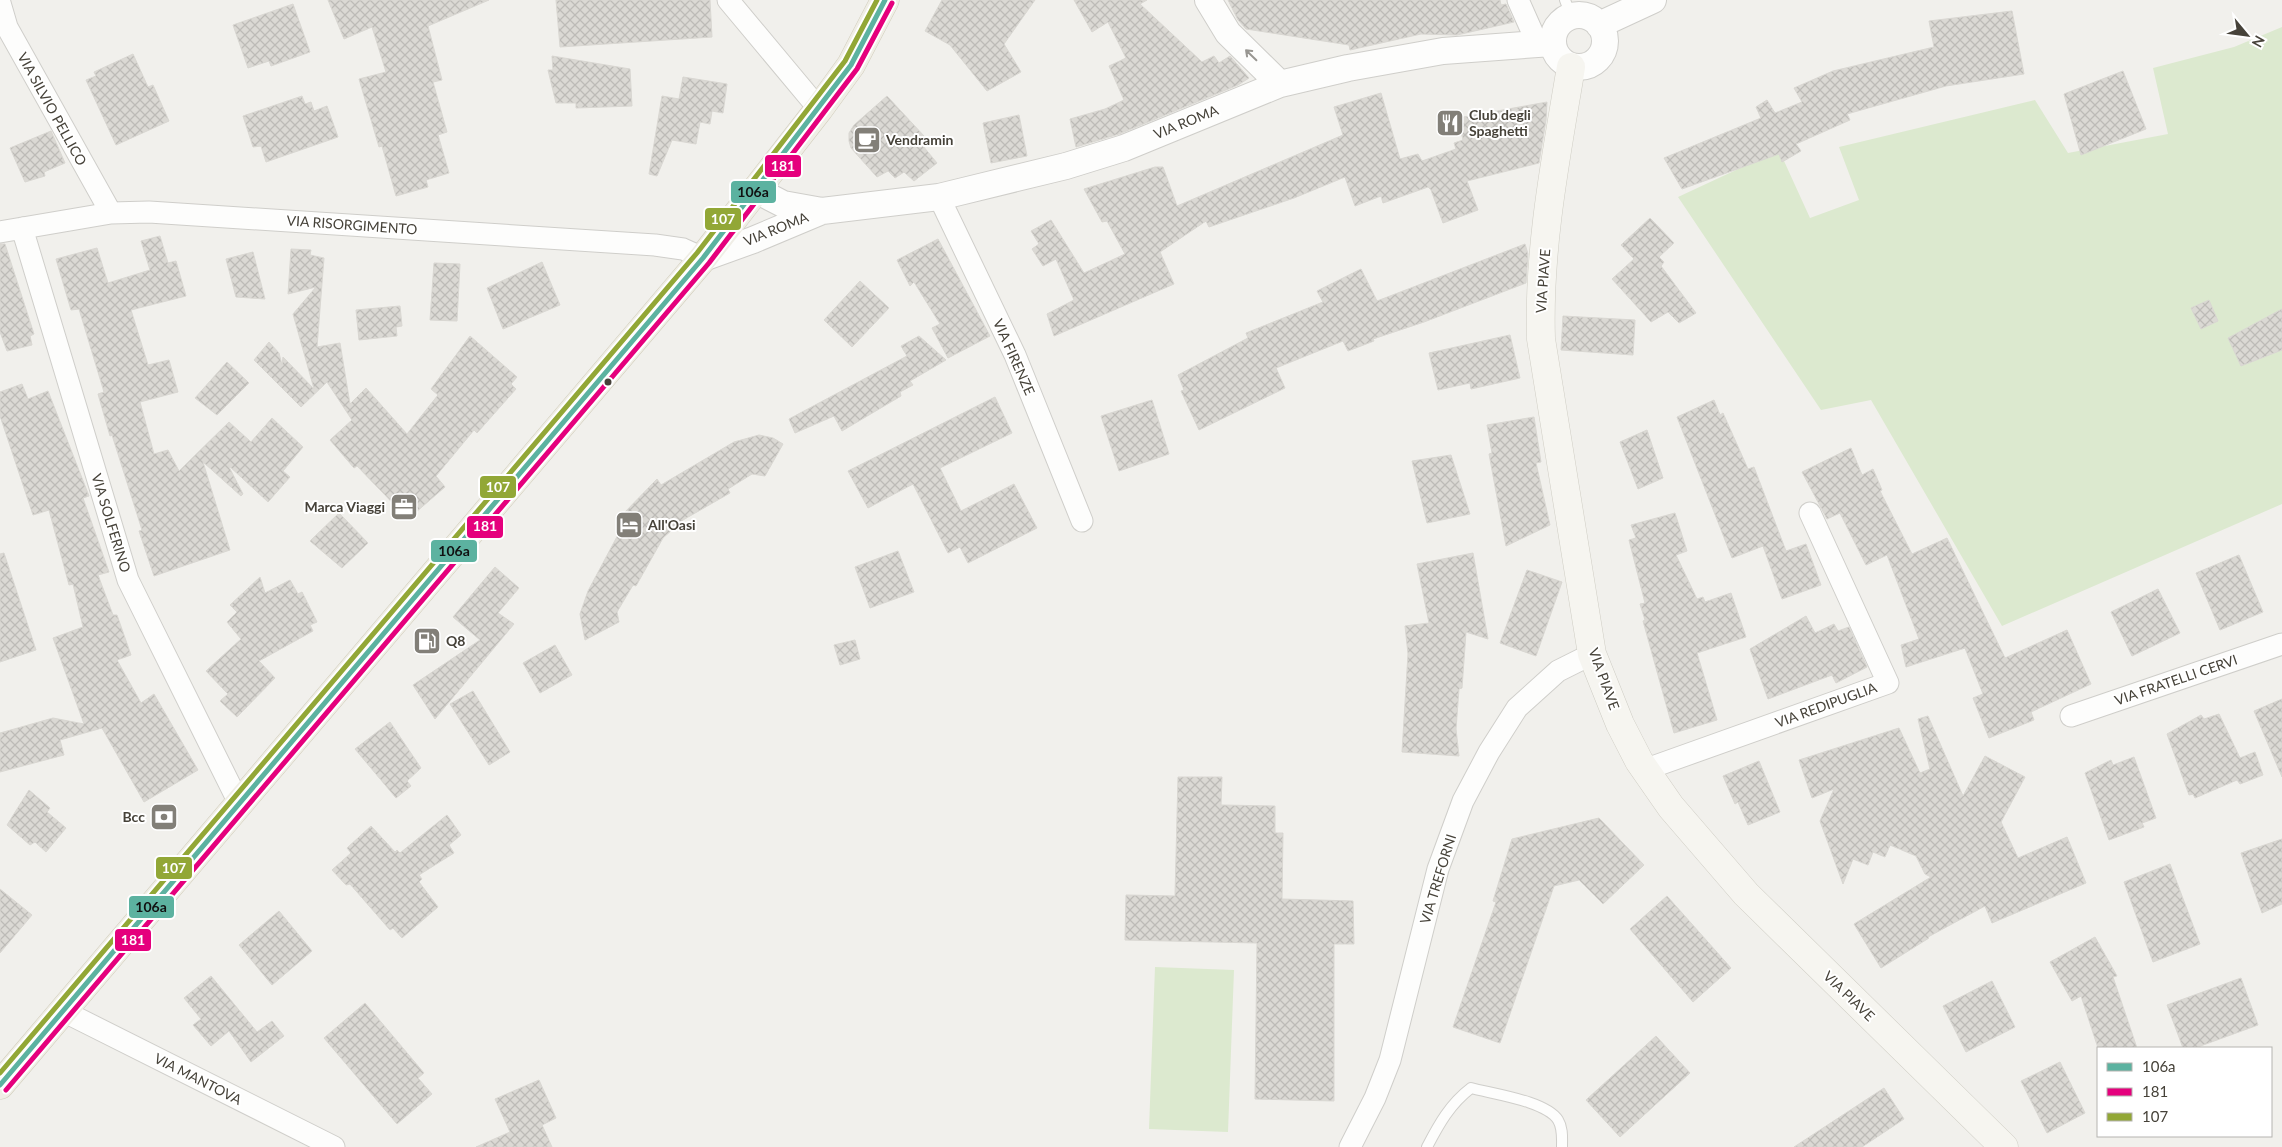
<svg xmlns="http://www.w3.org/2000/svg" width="2282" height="1147" viewBox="0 0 2282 1147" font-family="Lato,sans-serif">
<defs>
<pattern id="building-cross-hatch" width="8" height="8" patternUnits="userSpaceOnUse" patternTransform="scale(1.25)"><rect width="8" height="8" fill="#dbd9d4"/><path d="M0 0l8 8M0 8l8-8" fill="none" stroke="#bdbbb7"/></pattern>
</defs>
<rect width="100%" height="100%" fill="#f1f0ec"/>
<!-- green -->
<path fill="#dce9cf" d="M2282,27V504L2002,626L1871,400L1821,410L1678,197L1779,150L1810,218L1859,200L1839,147L2035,100L2068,153L2168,134L2153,68L2234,47Z
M1155,967L1234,970L1228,1132L1149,1129Z"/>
<!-- building -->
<path fill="url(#building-cross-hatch)" stroke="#d9d7d2" d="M328,0H489L428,26L442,80L433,82L447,132L438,135L449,173L426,180L428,187L396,196L382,146L379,147L359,79L386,72L372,27L344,39Z
M556,0H710L712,37L560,47Z
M942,0H1035L1004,44L1021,72L987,91L950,45L925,31Z
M1074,0H1147L1140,4L1202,62L1214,56L1219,63L1230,56L1249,78L1238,85L1119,134L1076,147L1070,119L1105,109L1124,100L1109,66L1126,58L1108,22L1092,32Z
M1228,0H1500L1501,5L1506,4L1514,22L1457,35L1421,34L1350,50L1349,45L1246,29L1238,20Z
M293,4L310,52L271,66L269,61L248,68L233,25Z
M2012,11L2024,74L1946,86L1847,114L1850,120L1796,144L1801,151L1782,162L1779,154L1682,189L1664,158L1761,118L1756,107L1767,100L1775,113L1802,102L1794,88L1833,71L1934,47L1929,21Z
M133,54L148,87L153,85L169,121L116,145L86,80L96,76L94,72Z
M552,56L630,69L632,106L576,108V103H556L548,70H553Z
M2123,71L2146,129L2081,155L2064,94Z
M683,77L727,84L723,113L712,111L710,124L700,122L696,144L672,140L657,176L649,174L662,96L679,99Z
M1381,93L1400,159L1418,154L1422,161L1456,149L1454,143L1463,140L1458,118L1547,102L1546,120L1539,163L1467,181L1478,210L1443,223L1431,190L1428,187L1383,203L1381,196L1355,206L1345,177L1294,198L1209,227L1206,221L1160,252L1174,284L1054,336L1047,314L1074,300L1056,259L1043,266L1032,249L1039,244L1031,231L1051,220L1084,273L1125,254L1107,221L1102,222L1084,189L1155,167H1163L1177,206L1343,135L1334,107Z
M302,96L305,104L311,102L314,111L327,106L338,137L266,162L261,146L253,147L243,116Z
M887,96L924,136L918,140L937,163L914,181L904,172L895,178L888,171L877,177L851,148L849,141V133L854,125Z
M1019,115L1027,156L991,163L983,123Z
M51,131L65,163L44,172L45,176L25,182L10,148Z
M1650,218L1674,243L1659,257L1664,262L1661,266L1696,313L1679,323L1668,312L1651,322L1612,279L1634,259L1621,245Z
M160,236L168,263L176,261L186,296L131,310L148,365L169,360L178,392L140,402L154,454L168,450L179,471L229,422L251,442L272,418L303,447L283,471L290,477L268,502L228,465L243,494L241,496L203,462L230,550L154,576L139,531L142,530L112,435L110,436L98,394L104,392L79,309L71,310L56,259L97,248L108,283L150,270L141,241Z
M938,239L990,336L948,358L932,328L940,324L914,282L910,286L897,260Z
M0,244H5L34,334L30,336L32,345L7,351L0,332Z
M1525,244L1528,254L1526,283L1424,322L1373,339L1374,341L1348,351L1343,341L1276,368L1285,388L1199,430L1181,391L1184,390L1178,375L1248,338L1246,333L1323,302L1317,291L1361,269L1377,301Z
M291,249L311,250L310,255L324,258L317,347L340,343L350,404L366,388L407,434L438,395L431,389L470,336L517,377L511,384L516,389L477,433L474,430L436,476L445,487L408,519L357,466L354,468L330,440L352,420L327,382L301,407L254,360L269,342L279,353L282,365L283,357L314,389L293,314L316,287L288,294Z
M253,252L265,299L236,297L226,259Z
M542,262L560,305L503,329L487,288Z
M434,263L460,264L457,321L430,320Z
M860,281L889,308L852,347L824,320Z
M2209,300L2218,321L2201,329L2191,308Z
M400,306L402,326L396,327L397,336L359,340L356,310Z
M2282,309V350L2241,366L2228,338Z
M1563,316L1635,320L1633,355L1561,350Z
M1510,335L1520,378L1471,389L1470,383L1438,390L1429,353Z
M919,336L946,360L910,381L913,385L900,392L901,396L842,431L834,416L795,433L789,419L907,356L901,346Z
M227,362L249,383L217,415L195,398Z
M22,384L28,399L48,391L89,496L83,498L109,572L98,575L113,615H117L131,655L117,660L141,703L154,694L198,770L144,802L102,728L60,740L64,755L0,772V733L53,718L84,724L53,638L83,627L73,584L69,585L49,510L33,515L0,416V392Z
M995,397L1012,433L940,468L961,511L1014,484L1037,528L968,563L960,547L948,553L913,484L868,508L848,471Z
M1152,400L1169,454L1119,471L1101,416Z
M1714,400L1720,415L1723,413L1748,469L1754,467L1786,551L1806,544L1821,585L1782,599L1763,546L1732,558L1677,417Z
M1534,417L1541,462L1536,463L1550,525L1506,546L1489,454L1492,453L1487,425Z
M1647,430L1663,478L1638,489L1620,442Z
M759,435L773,438L783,444L765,476L752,474L728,489L730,493L683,520L663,538L636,586L633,585L617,612L619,622L585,640L580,614L588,591L628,516L624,513L657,479L661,485L734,442Z
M1851,448L1862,475L1873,469L1882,490L1880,491L1912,554L1947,538L2005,658L2067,630L2091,684L2031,712L2034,720L1989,738L1973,698L1983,694L1965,648L1906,667L1901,645L1919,639L1887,555L1866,565L1840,513L1827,519L1802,472Z
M1451,455L1470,514L1427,523L1412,461Z
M339,513L368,543L342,568L310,541Z
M1675,513L1687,551L1676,555L1697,599L1703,597L1705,602L1731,593L1746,637L1697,653L1717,720L1674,733L1643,621L1645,620L1640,604L1645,603L1629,540L1636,538L1631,525Z
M898,551L914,592L870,608L855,567Z
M4,553L36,650L0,662V554Z
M1473,553L1488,639L1466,632L1462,688L1459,689L1456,729L1459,756L1402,752L1408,654L1405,626L1429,623L1417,564Z
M2239,555L2263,612L2220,630L2196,573Z
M495,567L519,588L498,613L514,624L435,719L413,685L480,640L453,617Z
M1527,570L1562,582L1536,656L1500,643Z
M260,577L265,593L290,580L298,594L302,592L317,622L310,625L313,631L259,661L275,678L237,717L220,701L228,694L206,671L241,639L227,622L237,612L230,605Z
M2158,589L2180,633L2132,656L2111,612Z
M1806,616L1815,633L1834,624L1838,631L1849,627L1867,667L1836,683L1832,675L1768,699L1750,649Z
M855,640L860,659L840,665L834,645Z
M555,645L572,675L540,693L523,663Z
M473,691L510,752L489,765L450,704Z
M2282,699V777L2254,711Z
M2219,714L2240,758L2255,752L2263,775L2240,784L2237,780L2195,798L2193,794L2189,795L2167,734L2201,715L2204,719Z
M1928,716L1963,796L1985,756L2025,777L2001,822L2018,858L2067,837L2086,883L1992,923L1985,906L1928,937L1929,938L1881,968L1854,924L1931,877L1925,874L1916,856L1890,845L1885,857L1873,852L1868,865L1853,859L1843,884L1820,821L1834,789L1812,798L1799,760L1899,728L1920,773L1930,769L1918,719Z
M390,722L421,768L407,781L411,786L396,798L355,749Z
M2134,757L2156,818L2142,823L2144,827L2109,840L2085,773L2111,760L2113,765Z
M1759,761L1780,812L1748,825L1738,802L1735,804L1723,776Z
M1178,777H1222L1221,805L1275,806V833H1283L1282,899L1353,901L1354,944H1334V1101L1255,1099L1257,943L1125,940L1126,895L1175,896Z
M29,790L50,808L47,812L66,828L46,852L35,842L30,845L7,825Z
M447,815L461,835L449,845L454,853L419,875L422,879L419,882L438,907L402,938L393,928L390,930L350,884L346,885L332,870L351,853L347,848L371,826L395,852L397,850L400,853Z
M1599,818L1644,865L1603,904L1579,880L1554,886L1500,1043L1453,1027L1496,902L1493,901L1512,839Z
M2282,839V904L2262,913L2241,853Z
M2170,864L2200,944L2153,962L2124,882Z
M0,889L32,915L0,953Z
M1667,896L1731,968L1693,1002L1630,929Z
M279,911L312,951L272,985L239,945Z
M2095,937L2117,976L2113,977L2137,1048H2098L2081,996L2072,1001L2050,962Z
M211,976L257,1032L272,1021L284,1036L251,1062L229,1031L211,1046L193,1025L201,1019L184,998Z
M2241,978L2258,1025L2195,1048H2183L2167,1005Z
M1992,981L2015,1027L1966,1052L1943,1006Z
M365,1003L424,1073L418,1078L432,1094L397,1124L324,1038Z
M1656,1036L1690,1073L1620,1137L1586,1100Z
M2060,1062L2085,1113L2047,1133L2021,1081Z
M539,1080L556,1118L542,1125L552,1147H476L510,1132L495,1099Z
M1884,1088L1904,1119L1862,1147H1794Z"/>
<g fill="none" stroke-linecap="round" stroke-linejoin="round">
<!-- service casing -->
<g stroke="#cfceca" stroke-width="12">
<path id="service" d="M1565,0L1571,16
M1427,1147C1439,1124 1450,1104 1471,1088C1493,1094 1546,1101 1558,1120C1563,1128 1562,1138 1562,1147"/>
</g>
<!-- minor casing -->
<g stroke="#cfceca" stroke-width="23">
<path id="minor" d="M728,0L819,109
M1518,0L1538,45
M0,3L7,27L111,213
M939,197L1015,355L1082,521
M22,228L128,580L239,803
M0,232L111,213L149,212L655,245L683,249L703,258
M2071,716L2282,644
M1644,770L1888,683L1810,513
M63,1011L334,1147
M1350,1147L1375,1098L1390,1060L1438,869L1463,801L1489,752L1517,708L1558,671L1592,654"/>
</g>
<!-- tertiary casing -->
<g stroke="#cfceca" stroke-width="28">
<path id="tertiary" d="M1208,0L1228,33L1280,84
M1553 41a26 26 0 1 1 52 0a26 26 0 1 1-52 0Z
M1599,25L1653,0
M756,190L783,204L822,211L939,197L1066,166L1124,148L1280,84L1348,68L1443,51L1552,43
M703,258L753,240L822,211"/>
</g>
<!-- secondary casing -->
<g stroke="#cfcdc4" stroke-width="29">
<path id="secondary" d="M1571,67C1556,157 1538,248 1541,339L1592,654L1620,724L1639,761L1671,807L1746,894L2004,1147"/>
</g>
<!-- primary casing -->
<g stroke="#d1cdbc" stroke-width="29">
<path id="primary" d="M0,1085L703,258L819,109L851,65L885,0"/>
</g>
<!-- service -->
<use href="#service" stroke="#fdfdfc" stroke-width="10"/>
<!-- minor -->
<use href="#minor" stroke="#fdfdfc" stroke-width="21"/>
<!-- tertiary -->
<use href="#tertiary" stroke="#fdfdfc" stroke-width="26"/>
<!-- secondary -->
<use href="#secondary" stroke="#f6f5f0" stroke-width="28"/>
<!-- primary -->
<use href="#primary" stroke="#f0eee6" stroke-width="28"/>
<!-- bus-1 casing -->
<g stroke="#fff" stroke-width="9">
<path id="bus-1" d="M0,1085L703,258L851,65L885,0"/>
</g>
<!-- bus-2 casing -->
<g stroke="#fff" stroke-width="9">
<path id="bus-2" d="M6,1090L709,263L857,69L892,3"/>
</g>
<!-- bus-3 casing -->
<g stroke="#fff" stroke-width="9">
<path id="bus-3" d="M0,1073L697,253L845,61L877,0"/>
</g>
<!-- bus-1 -->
<use href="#bus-1" stroke="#5cb2a0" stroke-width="5"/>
<!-- bus-2 -->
<use href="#bus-2" stroke="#e5007d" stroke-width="5"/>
<!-- bus-3 -->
<use href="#bus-3" stroke="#92a736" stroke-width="5"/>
</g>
<!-- one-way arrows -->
<defs><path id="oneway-shaft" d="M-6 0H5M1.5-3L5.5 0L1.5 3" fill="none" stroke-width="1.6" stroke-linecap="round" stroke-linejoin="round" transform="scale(1.25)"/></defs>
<use stroke="#989691" href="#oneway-shaft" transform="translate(1251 55) rotate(-136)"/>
<!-- icons -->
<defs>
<g id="restaurant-square" transform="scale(1.4375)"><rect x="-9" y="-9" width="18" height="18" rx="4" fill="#827f78" stroke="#fff"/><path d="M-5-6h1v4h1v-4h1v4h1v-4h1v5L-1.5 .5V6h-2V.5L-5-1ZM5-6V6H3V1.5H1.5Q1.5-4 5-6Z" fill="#fff"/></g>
<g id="cafe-square" transform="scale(1.4375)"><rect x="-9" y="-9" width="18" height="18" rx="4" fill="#827f78" stroke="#fff"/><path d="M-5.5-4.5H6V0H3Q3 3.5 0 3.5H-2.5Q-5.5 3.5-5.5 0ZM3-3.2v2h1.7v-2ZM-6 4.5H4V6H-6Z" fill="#fff"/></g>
<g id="office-square" transform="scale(1.4375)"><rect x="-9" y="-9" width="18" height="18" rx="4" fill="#827f78" stroke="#fff"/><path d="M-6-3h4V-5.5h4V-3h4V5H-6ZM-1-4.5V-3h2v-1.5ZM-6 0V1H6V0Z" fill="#fff"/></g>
<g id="hotel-square" transform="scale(1.4375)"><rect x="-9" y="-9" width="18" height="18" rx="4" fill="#827f78" stroke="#fff"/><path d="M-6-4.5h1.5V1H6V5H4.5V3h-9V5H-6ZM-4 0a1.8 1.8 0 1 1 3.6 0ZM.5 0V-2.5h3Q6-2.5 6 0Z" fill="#fff"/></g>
<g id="fuel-square" transform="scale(1.4375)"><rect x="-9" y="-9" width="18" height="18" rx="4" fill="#827f78" stroke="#fff"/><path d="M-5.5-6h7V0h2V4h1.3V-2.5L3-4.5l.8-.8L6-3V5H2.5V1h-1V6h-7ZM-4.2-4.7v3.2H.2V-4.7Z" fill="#fff"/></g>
<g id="bank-square" transform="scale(1.4375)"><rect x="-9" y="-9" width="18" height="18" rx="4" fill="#827f78" stroke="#fff"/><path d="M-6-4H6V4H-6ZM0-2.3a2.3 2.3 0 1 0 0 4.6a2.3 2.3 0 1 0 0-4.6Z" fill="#fff"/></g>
</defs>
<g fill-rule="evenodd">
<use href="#restaurant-square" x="1450" y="123"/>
<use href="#cafe-square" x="867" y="140"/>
<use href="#office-square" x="404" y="507"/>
<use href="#hotel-square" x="629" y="525"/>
<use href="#fuel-square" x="427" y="641"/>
<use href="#bank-square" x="164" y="817"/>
</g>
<!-- markers -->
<circle fill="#464239" stroke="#fff" stroke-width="2" cx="608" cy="382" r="4.5"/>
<g text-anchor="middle" stroke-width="4" stroke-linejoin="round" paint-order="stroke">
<!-- street labels -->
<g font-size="14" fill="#464239" stroke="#fff">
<text transform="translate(52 109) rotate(61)" y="5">VIA SILVIO PELLICO</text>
<text transform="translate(1186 122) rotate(-22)" y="5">VIA ROMA</text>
<text transform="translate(352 225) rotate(4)" y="5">VIA RISORGIMENTO</text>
<text transform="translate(776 229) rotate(-22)" y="5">VIA ROMA</text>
<text transform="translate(1543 281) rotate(-86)" y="5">VIA PIAVE</text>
<text transform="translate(1014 357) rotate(66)" y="5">VIA FIRENZE</text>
<text transform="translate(111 523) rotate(73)" y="5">VIA SOLFERINO</text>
<text transform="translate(1604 679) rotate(70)" y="5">VIA PIAVE</text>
<text transform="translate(2176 680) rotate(-19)" y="5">VIA FRATELLI CERVI</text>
<text transform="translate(1826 705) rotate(-20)" y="5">VIA REDIPUGLIA</text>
<text transform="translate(1438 879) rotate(-73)" y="5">VIA TREFORNI</text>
<text transform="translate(1849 996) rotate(44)" y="5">VIA PIAVE</text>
<text transform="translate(198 1079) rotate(27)" y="5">VIA MANTOVA</text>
</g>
<!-- poi labels -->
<g font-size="14" font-weight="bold" fill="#464239" stroke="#fff" text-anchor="start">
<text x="1469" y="120">Club degli<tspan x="1469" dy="16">Spaghetti</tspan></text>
<text x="886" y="145">Vendramin</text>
<text x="385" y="512" text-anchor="end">Marca Viaggi</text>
<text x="648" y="530">All'Oasi</text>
<text x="446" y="646">Q8</text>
<text x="145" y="822" text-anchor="end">Bcc</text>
</g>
</g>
<g stroke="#fff" stroke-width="2">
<rect x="764" y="154" width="38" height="24" rx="5" fill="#e5007d"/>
<rect x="730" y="180" width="47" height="24" rx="5" fill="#5cb2a0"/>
<rect x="704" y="207" width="38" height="24" rx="5" fill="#92a736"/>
<rect x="479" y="475" width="38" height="24" rx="5" fill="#92a736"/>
<rect x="466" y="515" width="38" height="24" rx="5" fill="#e5007d"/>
<rect x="430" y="539" width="48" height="24" rx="5" fill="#5cb2a0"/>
<rect x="155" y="856" width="38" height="24" rx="5" fill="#92a736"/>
<rect x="128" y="895" width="47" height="24" rx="5" fill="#5cb2a0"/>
<rect x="114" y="928" width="38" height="24" rx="5" fill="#e5007d"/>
</g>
<g font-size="14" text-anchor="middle" font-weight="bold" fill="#fff">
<text x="783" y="171">181</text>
<text x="723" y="224">107</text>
<text x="498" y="492">107</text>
<text x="485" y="531">181</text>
<text x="174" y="873">107</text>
<text x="133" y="945">181</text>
</g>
<g font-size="14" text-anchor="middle" font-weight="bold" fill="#111">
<text x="753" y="197">106a</text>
<text x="454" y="556">106a</text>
<text x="151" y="912">106a</text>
</g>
<!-- legend -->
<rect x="2097" y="1047" width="175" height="90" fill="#ffffff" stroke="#b5b3b0"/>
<rect x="2107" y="1063" width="25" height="8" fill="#5cb2a0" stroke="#b5b3b0"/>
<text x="2142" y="1072" font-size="15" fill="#464239">106a</text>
<rect x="2107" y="1088" width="25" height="8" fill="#e5007d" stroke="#b5b3b0"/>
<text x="2142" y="1097" font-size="15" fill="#464239">181</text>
<rect x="2107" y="1113" width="25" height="8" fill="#92a736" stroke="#b5b3b0"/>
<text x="2142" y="1122" font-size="15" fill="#464239">107</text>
<!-- north arrow -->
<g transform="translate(2247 35) rotate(119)" stroke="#ffffff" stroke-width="4" paint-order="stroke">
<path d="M0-4L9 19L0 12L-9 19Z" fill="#464239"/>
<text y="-8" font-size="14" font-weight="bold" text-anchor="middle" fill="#464239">N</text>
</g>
</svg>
